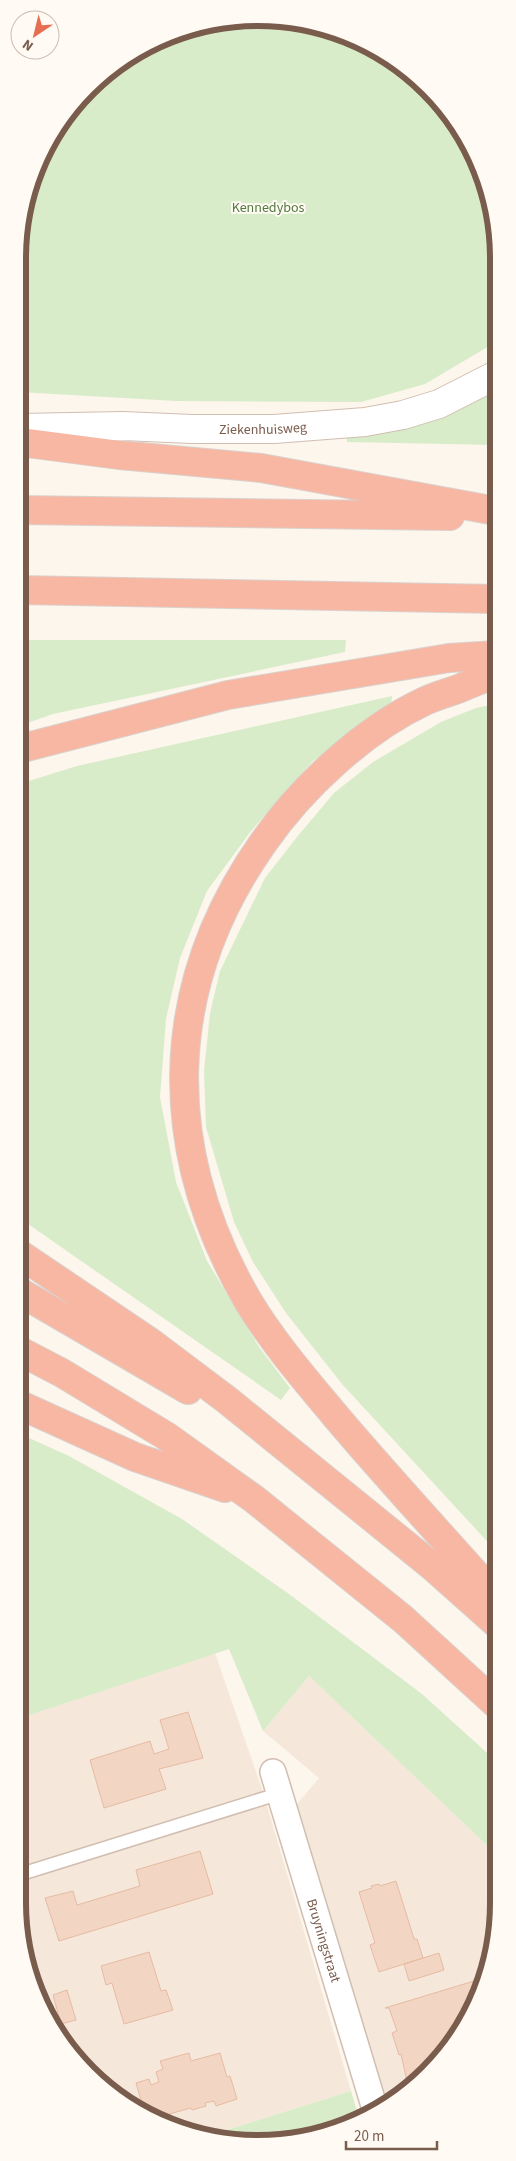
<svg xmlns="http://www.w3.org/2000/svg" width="516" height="2161" viewBox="0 0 516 2161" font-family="'Source Sans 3',sans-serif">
<rect width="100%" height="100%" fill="#fdf6ec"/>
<!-- residential -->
<path fill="#f5e8da" d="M215,1653L263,1792L351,2091L211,2135L151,2119L77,2062L36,1995L18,1903V1719Z
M309,1676L496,1854V1935L466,2023L405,2094L386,2104L293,1809L319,1778L263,1731Z"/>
<!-- green -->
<path fill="#d8ecc9" d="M290,20L365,42L428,88L474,152L496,227V342L425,384L361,402L176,401L19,392L20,226L50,138L112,67L196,26Z
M496,390V445L347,442V435L462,406Z
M19,640H346L345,652L53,714L19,726Z
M392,696L391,706L313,761L251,831L207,891L180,958L166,1019L160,1097L176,1182L207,1261L259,1347L290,1388L281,1400L18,1217L19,784L77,766Z
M496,704V1551L342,1384L286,1313L253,1262L234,1222L206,1127L204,1071L210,1013L220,971L265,878L297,837L334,793L373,762L441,722L476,708Z
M18,1433L69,1456L182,1519L289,1594L422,1694L496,1761V1854L309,1676L263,1731L229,1649L18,1719Z
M351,2091L359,2118L335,2131L242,2143L211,2135Z"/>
<!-- building -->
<path fill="#f3d5c3" stroke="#e6bba3" d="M188,1712L203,1758L159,1769L166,1789L104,1808L90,1760L150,1741L154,1754L169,1749L160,1720Z
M200,1851L213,1894L59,1941L45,1898L73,1891L77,1905L140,1886L136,1870Z
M396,1881L414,1939H417L423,1958L379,1972L370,1945L375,1943L359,1892L372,1888L371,1886L379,1884L380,1886Z
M149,1952L161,1991L166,1990L173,2010L124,2024L112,1983L106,1985L101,1966Z
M439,1953L444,1970L409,1981L404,1964Z
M474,1981L477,1992L466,2023L456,2035L451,2036L452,2039L413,2085L408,2086L401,2054L399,2055L392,2033L397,2031L389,2008H385Z
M67,1990L76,2020L61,2024L53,1995Z
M189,2053L191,2061L220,2053L227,2077L230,2076L237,2099L216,2106L214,2101L205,2103L206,2106L192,2110L191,2108L151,2119L145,2114L136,2083L149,2079L151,2085L159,2082L156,2072L163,2069L160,2061Z"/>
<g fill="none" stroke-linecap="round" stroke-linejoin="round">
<!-- service casing -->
<g stroke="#d1beb0" stroke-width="15">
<path id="service" d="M18,1875L281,1793"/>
</g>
<!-- minor casing -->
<g stroke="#d1beb0" stroke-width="28">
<g id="minor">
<path id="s1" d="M273,1772L375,2109"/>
</g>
</g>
<!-- tertiary casing -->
<g stroke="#d1beb0" stroke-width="30">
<g id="tertiary">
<path id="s2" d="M19,428L123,426L192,429H274L365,422L403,415L439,404L496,375"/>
</g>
</g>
<!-- motorway casing -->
<g stroke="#dad1cd" stroke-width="30">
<path id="motorway" d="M19,442L119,455L261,468L496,511
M19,510L450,516
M19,590L496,599
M19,749L228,695L449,658L496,655
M18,1253L150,1342L227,1400L432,1566L496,1623
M18,1291L188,1390
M18,1350L62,1373L166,1436L254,1499L403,1619L496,1704
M18,1404L135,1457L225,1488
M496,1597C442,1536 386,1476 333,1413C303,1377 272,1341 248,1301C160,1149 161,988 263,843C301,788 363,730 425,701C436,696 447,693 458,689C470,684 483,678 496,675"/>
</g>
<!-- service -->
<use href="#service" stroke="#fff" stroke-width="12"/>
<!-- minor -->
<use href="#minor" stroke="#fff" stroke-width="25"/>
<!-- tertiary -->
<use href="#tertiary" stroke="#fff" stroke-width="28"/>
<!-- motorway -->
<use href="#motorway" stroke="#f7b7a3" stroke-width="28"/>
</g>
<g text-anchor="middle" stroke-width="4" stroke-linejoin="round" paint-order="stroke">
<!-- park labels -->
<g font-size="14" fill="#537a41" stroke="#fffaf3">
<text x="268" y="212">Kennedybos</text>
</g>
<!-- street labels -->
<g font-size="14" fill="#7a5c4d" stroke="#fffaf3">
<text dy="5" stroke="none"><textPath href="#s2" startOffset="244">Ziekenhuisweg</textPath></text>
<text dy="5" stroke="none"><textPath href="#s1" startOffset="176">Bruyningstraat</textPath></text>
</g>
</g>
<!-- crop -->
<path d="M0 0H516V2161H0ZM258 26H258A232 232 0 0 1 490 258V1903A232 232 0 0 1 258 2135H258A232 232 0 0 1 26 1903V258A232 232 0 0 1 258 26Z" fill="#fffaf3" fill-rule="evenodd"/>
<path fill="none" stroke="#7a5c4d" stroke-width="6" d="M258 26H258A232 232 0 0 1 490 258V1903A232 232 0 0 1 258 2135H258A232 232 0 0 1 26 1903V258A232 232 0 0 1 258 26Z"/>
<!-- north arrow -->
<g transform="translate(35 35) rotate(215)"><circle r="24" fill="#fffaf3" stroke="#cabbb1"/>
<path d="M0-4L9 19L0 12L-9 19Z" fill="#e76f51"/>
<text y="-8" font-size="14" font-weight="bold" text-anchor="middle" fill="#7a5c4d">N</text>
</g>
<!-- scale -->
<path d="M346 2141v8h91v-8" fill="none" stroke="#7a5c4d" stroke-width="2.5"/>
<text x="354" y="2141" font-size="15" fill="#7a5c4d" stroke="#fffaf3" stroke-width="4" paint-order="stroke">20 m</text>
</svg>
